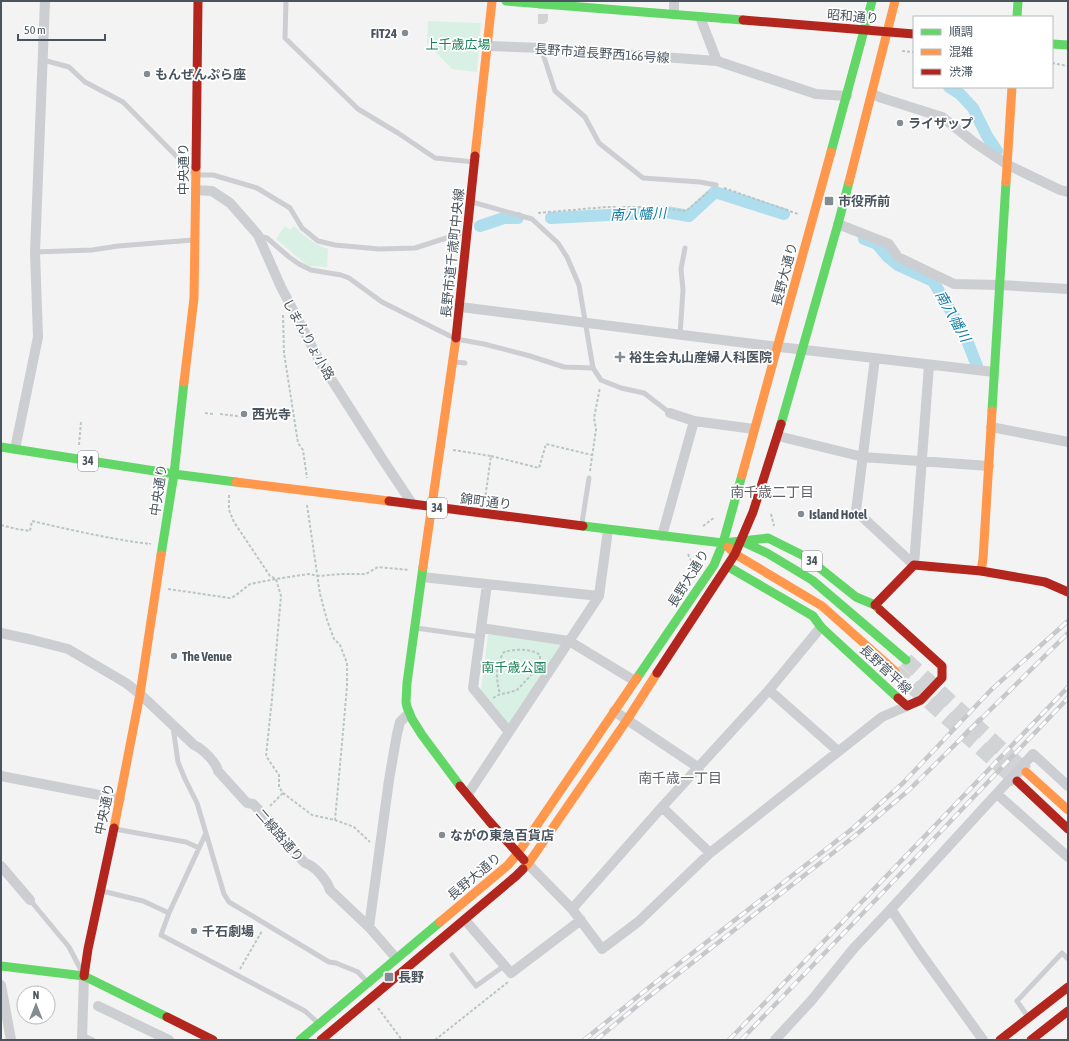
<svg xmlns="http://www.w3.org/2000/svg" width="1069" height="1041" viewBox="0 0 1069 1041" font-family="'Asap Condensed','Noto Sans JP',sans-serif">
<rect width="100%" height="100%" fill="#f3f3f3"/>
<!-- green -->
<path fill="#d8f1e4" d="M428,21L481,23L477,72L452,69L427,43Z
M285,226L290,230L294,226C305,237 314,244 328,249L327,267L308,266L276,239Z
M494,633L559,643L562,647L511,723L507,724L481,689L488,635Z"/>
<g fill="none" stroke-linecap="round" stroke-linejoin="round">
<!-- canal -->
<path stroke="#aeddee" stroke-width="12" d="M949,87L960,94L973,108L987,136L997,151
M551,218L666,212L689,216L715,192L784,214
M480,226L504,218H518
M864,239L877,244L887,256L898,265L933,281L965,335L977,366"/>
<!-- street-tunnel -->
<path stroke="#d1d3d5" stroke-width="10" stroke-dasharray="10 5" stroke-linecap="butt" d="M538,19H543V1"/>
<!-- secondary-tunnel -->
<path stroke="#d1d3d5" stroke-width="15" stroke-dasharray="15 8" stroke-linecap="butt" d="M906,660L1026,772
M895,671L1017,781"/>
<!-- path -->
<path stroke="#bac6c3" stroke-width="2" stroke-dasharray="3 2" stroke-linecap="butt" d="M902,51L914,52
M1052,63L1068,66
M724,188L798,214
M538,213L606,207H650L686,211L708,192
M283,315L284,353L298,443L303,450L307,478
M205,413L213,414
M220,414L244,417
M79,445L81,422
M453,450L491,456L485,499
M491,456L539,468L546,444L592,455
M590,471L596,429L594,418L600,387
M229,495V510L234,522L270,576L276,579L281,596L272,699L266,756L279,775V787L283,793L312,815L335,820L354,827L370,842
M307,505L320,594L327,620L334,639L340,645L347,663V686L344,721L335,820
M771,514L774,526
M1,525L17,529L30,531L32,521C71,530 110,539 150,544V543
M703,526L715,517
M688,554L695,569
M168,589L230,598L235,596L250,584L276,579L309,574L318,576L342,574H366L378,567L409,570
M493,698L500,694L507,693L517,690L536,670L540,662V655C531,648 514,649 504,652C495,667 496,678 500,694
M270,806L283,793
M240,969L262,931
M378,1008L402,1040
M435,1040L508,982"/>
<!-- lane -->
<path stroke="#ccced1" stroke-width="5" d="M286,1L285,38L358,109L398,133L435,158L474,162
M541,48L555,91L585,117L599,143L643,178L700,182L716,185
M43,60L69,67L85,82L123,102L195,175H213L257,188L290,208L302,228L318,241L335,245L379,249L415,248L465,232
M472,202L532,219L558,243L567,257L579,285L593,368
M259,236L267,238L289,257L299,264L311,270L341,275L349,278L382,302L456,339L484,344L530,356L564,367L593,368L601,380L621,388L644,393L670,413
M35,252L92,250L118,246L193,240
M680,335L683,290L681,269L685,248
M454,362L465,363
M582,523L589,478
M416,628L480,637
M173,727L178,762L185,779L197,803L224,894L229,902L329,962L336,963L358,972L367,982
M115,829L186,842L199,848
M206,833L169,913L161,935L305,1011L318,1023
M102,891L143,901L169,913
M30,900L69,947L81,970
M452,955L476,986L504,966
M1028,1017L1017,1001L1062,953L1068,959
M82,1035L93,1040"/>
<!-- street -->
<path stroke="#ccced1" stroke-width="10" d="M674,14V1
M700,17L717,61L816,94L847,96
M488,46L541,48L717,61
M872,94L882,98L942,117L975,143L1008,165L1060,190L1068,192
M196,190L212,191L230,203L258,235L281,287L319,360L383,460L413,505
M838,224L889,244L898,257L954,284L1000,285L1068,289
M460,307L762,345L994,372
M875,358L856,511L914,565
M670,413L694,421L754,429
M991,427L1068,442
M778,436L863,457L989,466
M15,449L38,337L35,252L45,1
M662,536L694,421
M914,565L929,365
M422,577L599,596
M487,584L473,688L509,732
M481,628L569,641L635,681
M1,633L33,640L68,649L126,683L140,694L194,745C203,749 216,762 218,771L247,803L253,804L263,814L272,824L273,830L305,863C315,866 327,880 330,890L369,927
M769,690L838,751
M614,711L699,768
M1,776L120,799
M468,794L599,596L608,530
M997,794L1068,857
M662,807L710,853
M528,864L572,909L602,949L638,922L710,853L882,717L907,706
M1,866L30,900
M572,909L662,807L769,690L821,627
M891,909L1033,754L1068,786
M465,920L511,973L581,920
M396,958L369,927L389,780L397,734L400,722L409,713
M1,985L11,1040
M98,1006L169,1040
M82,1040L84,976
M775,1040L811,1001L854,948L891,909L919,951L983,1040"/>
<!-- fast -->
<path stroke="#63d668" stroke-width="9" d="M506,1L743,20
M1017,17L1018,1
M1052,44L1068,45
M831,152L872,1
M992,411L1006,182
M781,424L838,224L849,182
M1,447L174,474L236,482
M583,526L723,543L768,538L806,557L856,597L875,605L880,610
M741,541L767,553L812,580L906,660
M161,555L174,474L184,382
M727,566L813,616L821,627L898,698
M423,567L407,683L406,702L407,707L412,719L422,735L460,786
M637,678L714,565L723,543L742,475
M1,966L84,976L167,1017
M300,1040L440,922"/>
<!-- slow -->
<path stroke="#ff974d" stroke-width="9" d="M475,156L492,1
M849,182L895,1
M1006,182L1012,87
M184,382L194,298L196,167
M742,475L831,152
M236,482L389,501
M728,547L735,554L822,606L895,671
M423,567L456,338
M981,571L983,559L992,411
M1026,772L1068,810
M114,828L140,694L161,555
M523,869L528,864L627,720L657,673
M440,922L508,865L518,853L637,678"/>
<!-- jam -->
<path stroke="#b3261e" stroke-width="9" d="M743,20L914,34
M196,167L198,1
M456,338L475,156
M389,501L583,526
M875,605L914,565L981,571L1045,582L1068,592
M880,610L942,666V678L921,700L907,706L898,698
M657,673L735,554L753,512L781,424
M1017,781L1068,829
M460,786L489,821L524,860
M84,976L88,949L114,828
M167,1017L213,1040
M321,1040L516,876L523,869
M1000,1040L1068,987
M1031,1040L1068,1011"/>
<!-- rail casing -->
<g stroke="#c7c8cb" stroke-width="4.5">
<path id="rail" d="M584,1040L672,969L852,829L903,783L991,690L1068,621
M596,1040L642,1002L856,835L909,790L1068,633
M729,1040L1068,687
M741,1040L866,910L1068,698"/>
</g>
<!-- rail -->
<use href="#rail" stroke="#fff" stroke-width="3" stroke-dasharray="9" stroke-linecap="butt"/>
</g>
<!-- markers -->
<g fill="#848c93" stroke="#fff" stroke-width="1.5">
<circle cx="405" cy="33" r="4"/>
<circle cx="147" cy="74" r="4"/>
<circle cx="900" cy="123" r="4"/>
<rect x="824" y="196" width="10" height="10" rx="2"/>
<path d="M618 351h4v4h4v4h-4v4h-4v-4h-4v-4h4z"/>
<circle cx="244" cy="414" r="4"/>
<circle cx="801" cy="514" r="4"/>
<circle cx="174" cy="656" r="4"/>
<circle cx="442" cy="835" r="4"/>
<circle cx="194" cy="931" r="4"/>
<rect x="384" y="972" width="10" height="10" rx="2"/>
</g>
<g text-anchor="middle" stroke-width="3.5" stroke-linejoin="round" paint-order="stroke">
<!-- shield labels -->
<g fill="#fff" stroke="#80878f" stroke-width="1">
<rect x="78" y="451" width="20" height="20" rx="3"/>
<rect x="427" y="498" width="20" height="20" rx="3"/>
<rect x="802" y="551" width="20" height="20" rx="3"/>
</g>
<g font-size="12" font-weight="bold" fill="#49545f">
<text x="88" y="465">34</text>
<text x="437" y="512">34</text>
<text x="812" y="565">34</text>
</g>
<!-- street labels -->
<g font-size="13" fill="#49545f" stroke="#fff">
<text transform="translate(853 16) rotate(5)" y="5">昭和通り</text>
<text transform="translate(602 53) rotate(4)" y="5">長野市道長野西166号線</text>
<text transform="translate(183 169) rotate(-90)" y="5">中央通り</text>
<text transform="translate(452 253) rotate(-84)" y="5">長野市道千歳町中央線</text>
<text transform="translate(784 274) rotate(-75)" y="5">長野大通り</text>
<text transform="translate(309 339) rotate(61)" y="5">しまんりょ小路</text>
<text transform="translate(158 490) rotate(-82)" y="5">中央通り</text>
<text transform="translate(486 501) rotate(7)" y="5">錦町通り</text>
<text transform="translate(688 578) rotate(-58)" y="5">長野大通り</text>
<text transform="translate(886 669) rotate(43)" y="5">長野菅平線</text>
<text transform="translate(104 809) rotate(-78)" y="5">中央通り</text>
<text transform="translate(280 835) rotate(49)" y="5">二線路通り</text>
<text transform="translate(474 876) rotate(-40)" y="5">長野大通り</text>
</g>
<!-- poi labels -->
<g font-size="13" font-weight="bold" fill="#49545f" stroke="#fff" text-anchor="start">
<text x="397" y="38" text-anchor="end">FiT24</text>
<text x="155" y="79">もんぜんぷら座</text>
<text x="908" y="128">ライザップ</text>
<text x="838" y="206">市役所前</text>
<text x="629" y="362">裕生会丸山産婦人科医院</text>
<text x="252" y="419">西光寺</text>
<text x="809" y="519">Island Hotel</text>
<text x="182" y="661">The Venue</text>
<text x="450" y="840">ながの東急百貨店</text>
<text x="202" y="936">千石劇場</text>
<text x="398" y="982">長野</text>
</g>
<!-- park labels -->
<g font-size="13" fill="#198254" stroke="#fff">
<text x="458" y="49">上千歳広場</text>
<text x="514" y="672">南千歳公園</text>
</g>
<!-- water labels -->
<g font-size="14" font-style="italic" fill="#0e7ca6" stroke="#fff">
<text transform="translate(638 214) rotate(-2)" y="5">南八幡川</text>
<text transform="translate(953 316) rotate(61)" y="5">南八幡川</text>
</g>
<!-- neighbourhood labels -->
<g font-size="14" fill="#5e6167" stroke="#fff">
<text x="772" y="497">南千歳二丁目</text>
<text x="680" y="783">南千歳一丁目</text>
</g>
</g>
<!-- border -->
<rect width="1069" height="1041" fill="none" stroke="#49545f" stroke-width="4"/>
<!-- legend -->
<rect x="913" y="16" width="140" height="72" fill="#ffffff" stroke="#b6bbbf"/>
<rect x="921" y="29" width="20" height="6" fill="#63d668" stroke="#b6bbbf"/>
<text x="949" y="36" font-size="12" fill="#49545f">順調</text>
<rect x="921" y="49" width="20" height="6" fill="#ff974d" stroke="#b6bbbf"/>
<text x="949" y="56" font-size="12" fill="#49545f">混雑</text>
<rect x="921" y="69" width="20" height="6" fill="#b3261e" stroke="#b6bbbf"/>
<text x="949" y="76" font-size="12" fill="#49545f">渋滞</text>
<!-- north arrow -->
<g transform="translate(36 1005)"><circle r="19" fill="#ffffff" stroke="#b6bbbf"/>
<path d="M0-3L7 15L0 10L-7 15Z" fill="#848c93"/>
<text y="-6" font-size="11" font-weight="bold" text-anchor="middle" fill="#49545f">N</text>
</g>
<!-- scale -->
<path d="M18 34v6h87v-6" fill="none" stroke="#49545f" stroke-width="2"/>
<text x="24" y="34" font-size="12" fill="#49545f" stroke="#ffffff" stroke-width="3" paint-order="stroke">50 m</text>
</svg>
